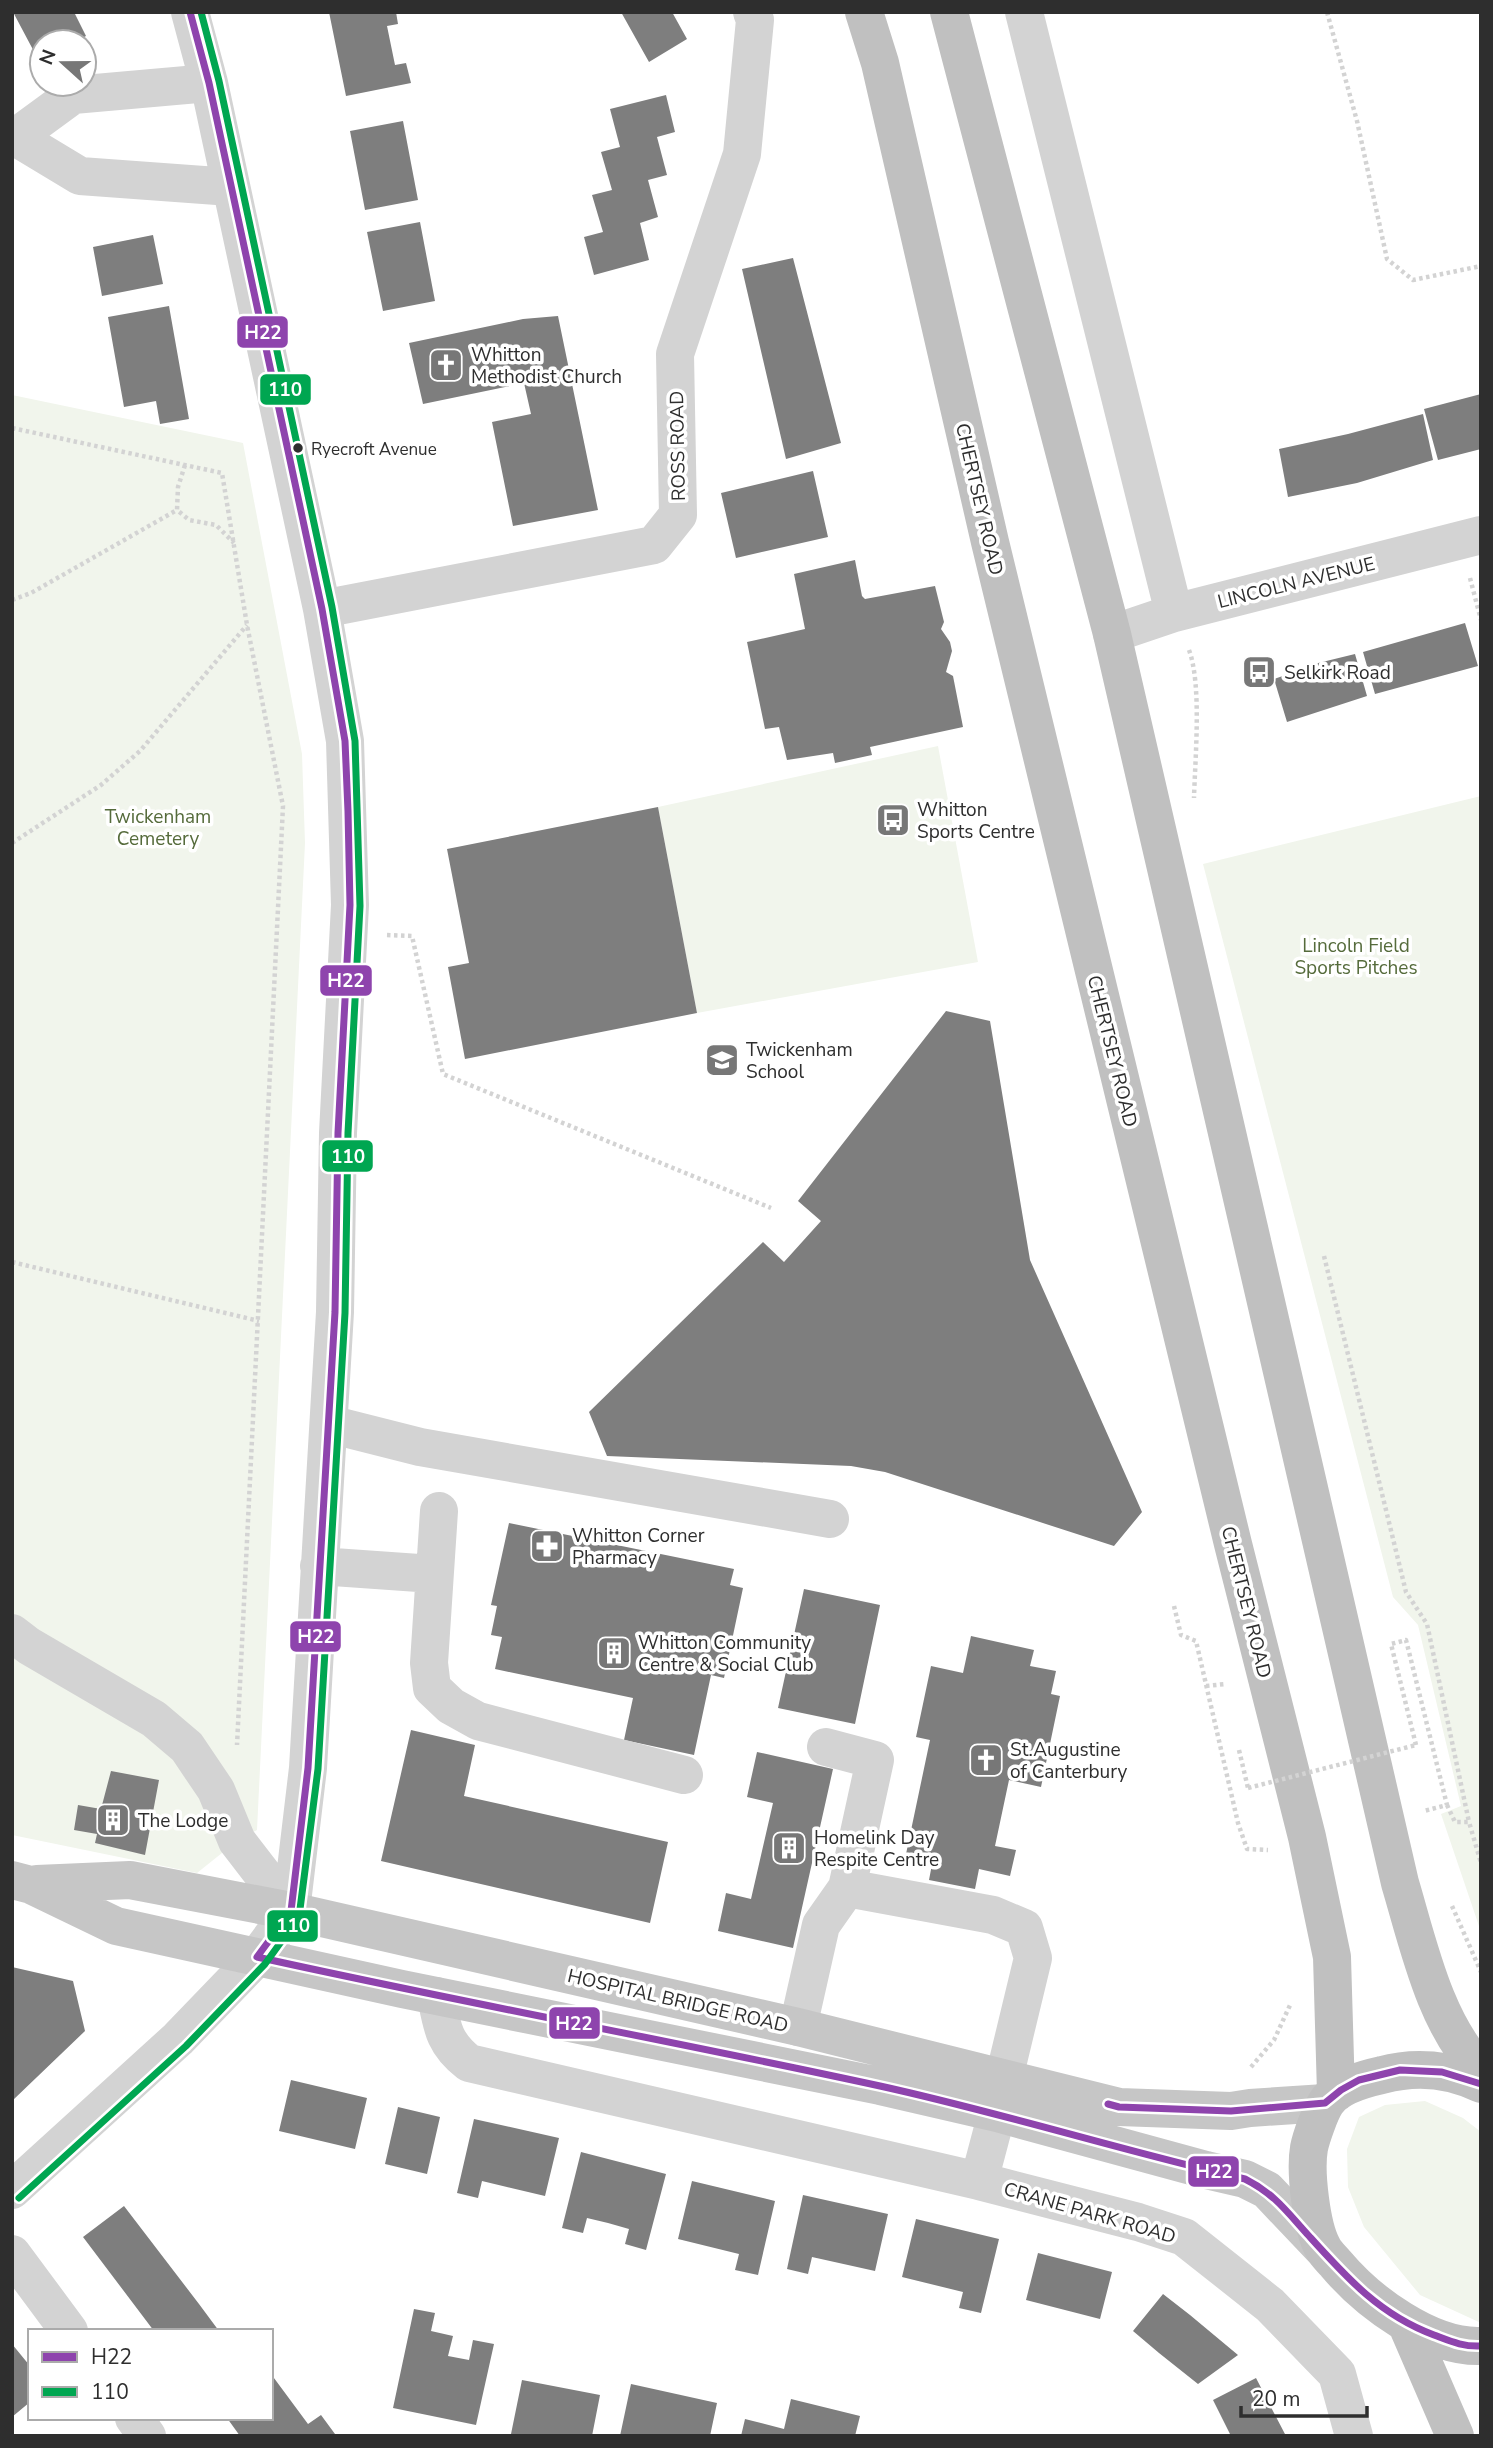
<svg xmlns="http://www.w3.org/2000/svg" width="1493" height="2448" viewBox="0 0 1493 2448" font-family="'Nunito Sans',sans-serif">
<rect width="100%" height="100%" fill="#fff"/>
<!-- green -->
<path fill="#f1f5ec" d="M12,395L243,443L302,754L305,843L257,1830L237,1841L197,1873L12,1835Z
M938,746L978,962L697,1013L658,807Z
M1481,796V1932L1441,1814L1461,1806L1418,1625L1393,1597L1203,864Z
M1425,2101L1463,2118L1481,2132V2323L1420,2295L1364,2227L1348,2187L1347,2149L1359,2117L1385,2105Z"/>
<!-- building -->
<path fill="#7e7e7e" d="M13,12H74L86,36L75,42H42V59L39,61Z
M329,12H396L398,24L387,26L395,65L406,63L411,83L346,96Z
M621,12H672L687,39L649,62Z
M666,95L675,132L657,137L667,175L648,180L658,217L640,223L649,260L594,275L584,237L603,232L592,195L612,190L601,152L620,147L610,109Z
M403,121L418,200L365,210L350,131Z
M420,222L435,301L383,311L367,232Z
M153,235L163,284L102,296L93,247Z
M793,258L841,443L786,459L742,269Z
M169,306L189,419L160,424L156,401L124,407L108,317Z
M558,316L598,510L513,526L492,422L531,414L524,383L423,404L409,343L523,319Z
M1481,394V449L1438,460L1424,409Z
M1423,414L1433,460L1357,483L1288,497L1279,449L1348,434Z
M813,471L828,537L736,558L721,493Z
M855,560L862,596L865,599L935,586L944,622L941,629L950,642L952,651L946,672L953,676L963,727L870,747L872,755L835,763L833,753L787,760L779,727L765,729L747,642L805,629L794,574Z
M1465,623L1478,666L1375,694L1363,652Z
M1355,654L1367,696L1287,722L1274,679L1312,666L1310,665Z
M658,807L697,1013L465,1059L448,967L469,963L447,849Z
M946,1011L990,1021L1030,1260L1142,1512L1114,1546L885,1472L851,1466L607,1456L589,1412L763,1242L784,1262L821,1221L798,1201Z
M509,1523L734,1569L730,1585L743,1588L724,1678L711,1675L694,1755L624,1740L633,1698L495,1669L502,1637L491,1635L497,1606L491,1605Z
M804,1589L880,1605L855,1724L778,1708Z
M971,1636L1034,1650L1030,1666L1056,1671L1051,1694L1060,1696L1041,1787L1009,1780L995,1846L1016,1850L1010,1876L979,1869L975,1889L929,1880L933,1859L906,1854L930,1740L916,1737L931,1666L963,1673Z
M411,1730L475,1745L464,1796L668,1842L650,1923L381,1861Z
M757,1752L833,1769L793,1948L718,1931L726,1893L751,1899L773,1803L747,1797Z
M111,1771L159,1780L145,1855L95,1843L97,1834L74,1830L78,1805L101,1809Z
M12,1967L73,1981L85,2031L12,2101Z
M291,2080L367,2098L355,2149L279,2131Z
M398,2107L440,2117L427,2174L385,2164Z
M474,2119L559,2138L545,2196L482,2181L478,2198L457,2193Z
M581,2152L666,2174L646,2250L625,2244L629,2229L608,2223L587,2218L583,2233L562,2228Z
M692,2181L775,2201L758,2275L735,2270L739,2254L678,2239Z
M803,2195L888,2214L875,2271L812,2257L808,2274L787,2269Z
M124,2206L199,2304L219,2331H154L83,2237Z
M916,2219L999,2239L981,2313L959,2308L963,2292L902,2277Z
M1038,2253L1112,2272L1100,2319L1026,2300Z
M1163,2294L1190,2315L1238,2355L1198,2384L1159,2353L1133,2331Z
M414,2309L435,2313L431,2331L453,2336L448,2356L469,2360L473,2340L494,2344L476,2425L393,2408Z
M12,2344L30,2366V2402L12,2417Z
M271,2374L308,2424L321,2415L335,2434L240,2436L227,2418H271Z
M1256,2378L1274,2413L1286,2436H1231L1213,2400Z
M522,2380L600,2395L592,2436L511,2434Z
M631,2384L717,2403L710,2436H620Z
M791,2399L860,2416L855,2436H741L745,2419L784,2429Z"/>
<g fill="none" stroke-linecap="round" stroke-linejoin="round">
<!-- path -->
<path stroke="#d3d3d3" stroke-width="4.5" stroke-dasharray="3.5 3.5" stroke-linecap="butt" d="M1327,12L1357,121L1387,259L1413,280L1481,266
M12,428L222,473L247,625L283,806L237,1745
M185,465L178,487L177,510L189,520L216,525L234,543
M1470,578L1481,620
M12,600L31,593L177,510
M1189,650C1202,685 1195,759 1194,798
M12,843L101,785L140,751L247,625
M387,935L412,936L443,1074L771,1208
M1324,1256L1406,1592L1427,1624L1469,1822
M12,1262L259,1321
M1174,1606L1181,1635L1196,1641L1238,1823L1247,1849L1268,1850
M1206,1686L1225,1684
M1416,1745L1391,1644L1406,1640L1447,1805L1424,1811
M1239,1750L1248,1788
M1447,1805L1455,1822H1469L1481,1863
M1452,1906L1481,1972
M1251,2067L1274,2040L1291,2003"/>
<!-- minor -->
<path stroke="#d3d3d3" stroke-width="38" d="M1024,12L1174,613
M12,135L80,176L231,187
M17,136L73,95L209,83
M322,609L654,545L678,515L675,354L742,154L755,20L752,12
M1112,634L1174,613L1481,535
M329,1424L420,1447L830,1519
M439,1511L429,1663L432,1688L451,1706L478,1721L684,1775
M319,1566L433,1574
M12,1633L29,1646L154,1719L187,1747L216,1790L237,1841L291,1911
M826,1747L875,1760L847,1888
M436,1996C442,2026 443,2043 469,2063L979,2181L1138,2222L1184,2237L1270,2305L1337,2374L1354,2436
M798,2027L821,1925L847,1888L993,1915L1024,1928L1033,1958L1004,2078
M979,2181L997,2113
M12,2190L178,2039L257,1957L291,1911L308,1768L335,1312L338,1133L350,905L345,741L322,609L209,83L190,12
M12,2254L69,2331
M134,2418L147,2436"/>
<!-- major -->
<path stroke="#c6c6c6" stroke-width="38" d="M12,1880L31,1885L116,1926L402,1989L880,2086L997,2113L1206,2170L1245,2179L1267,2190L1322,2248
M37,1884L130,1880L291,1911L798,2027L1119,2107L1231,2111L1250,2108L1325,2103"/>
<!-- highway -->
<path stroke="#c0c0c0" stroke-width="38" d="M864,12L880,63L990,542L1233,1544L1307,1837L1332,1957L1336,2093
M949,12L1112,634L1400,1883C1418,1943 1435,2025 1481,2070
M1481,2084C1450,2069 1415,2066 1382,2075C1364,2079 1337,2086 1326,2103C1320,2112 1311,2138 1309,2148C1305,2171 1311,2227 1323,2248C1326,2254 1332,2259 1336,2264C1368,2302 1430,2348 1481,2346
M1407,2325L1455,2436"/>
<!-- path-bridge -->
<path stroke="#d3d3d3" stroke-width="4.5" stroke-dasharray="3.5 3.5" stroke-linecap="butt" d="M1248,1788L1416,1745"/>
<!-- bus-1 casing -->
<g stroke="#fff" stroke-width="12">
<path id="bus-1" d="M190,12L209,83L322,609L345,741L348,811L350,905L338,1133L335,1312L308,1768L291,1911L257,1957C464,2003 673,2041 880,2086C1003,2113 1123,2151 1245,2179C1275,2194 1287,2212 1309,2236C1347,2278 1380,2315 1434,2335C1450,2341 1463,2347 1481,2346
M1108,2104L1119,2107L1231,2111L1325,2103L1341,2090L1359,2080L1400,2070L1442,2072L1481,2084"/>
</g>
<!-- bus-2 casing -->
<g stroke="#fff" stroke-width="12">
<path id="bus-2" d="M19,2198L186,2046L265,1964L299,1917L318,1769L345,1313L348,1133L360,906L355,741L332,607L219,81L201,12"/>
</g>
<!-- bus-1 -->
<use href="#bus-1" stroke="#8e44ad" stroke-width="7"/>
<!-- bus-2 -->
<use href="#bus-2" stroke="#00a651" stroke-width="7"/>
</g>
<!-- icons -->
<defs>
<g id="church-square" transform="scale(1.75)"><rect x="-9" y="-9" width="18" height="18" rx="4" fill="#777" stroke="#fff"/><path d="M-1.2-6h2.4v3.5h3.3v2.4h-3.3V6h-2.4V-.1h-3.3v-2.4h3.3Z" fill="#fff"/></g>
<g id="bus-square" transform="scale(1.75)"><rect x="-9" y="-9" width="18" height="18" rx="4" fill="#777" stroke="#fff"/><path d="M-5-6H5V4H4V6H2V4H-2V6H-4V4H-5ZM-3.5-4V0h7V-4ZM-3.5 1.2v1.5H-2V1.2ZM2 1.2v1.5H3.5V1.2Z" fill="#fff"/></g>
<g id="school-square" transform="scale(1.75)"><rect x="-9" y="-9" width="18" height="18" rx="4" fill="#777" stroke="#fff"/><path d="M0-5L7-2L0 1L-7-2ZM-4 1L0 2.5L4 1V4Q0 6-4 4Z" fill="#fff"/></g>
<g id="pharmacy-square" transform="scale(1.75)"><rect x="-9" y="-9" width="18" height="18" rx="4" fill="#777" stroke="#fff"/><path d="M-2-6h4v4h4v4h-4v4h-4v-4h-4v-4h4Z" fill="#fff"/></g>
<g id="building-square" transform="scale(1.75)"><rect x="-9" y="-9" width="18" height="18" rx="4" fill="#777" stroke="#fff"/><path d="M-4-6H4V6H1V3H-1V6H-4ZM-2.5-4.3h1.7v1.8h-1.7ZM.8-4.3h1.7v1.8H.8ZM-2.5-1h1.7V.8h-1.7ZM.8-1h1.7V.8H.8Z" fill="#fff"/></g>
</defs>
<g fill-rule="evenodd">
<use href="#church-square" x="446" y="365"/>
<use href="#bus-square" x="1259" y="672"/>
<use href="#bus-square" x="893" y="820"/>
<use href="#school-square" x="722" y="1060"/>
<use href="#pharmacy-square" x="547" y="1546"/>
<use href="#building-square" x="614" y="1653"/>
<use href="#church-square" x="986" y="1760"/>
<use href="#building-square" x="113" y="1820"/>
<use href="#building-square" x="789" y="1848"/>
</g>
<!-- markers -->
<circle fill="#2e2e2e" stroke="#fff" stroke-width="2.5" cx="298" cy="448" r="6"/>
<g text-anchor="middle" stroke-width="7" stroke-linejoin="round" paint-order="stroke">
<!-- bus labels -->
<g font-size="17" fill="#2e2e2e" stroke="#fff" text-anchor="start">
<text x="311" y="455">Ryecroft Avenue</text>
</g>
<!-- poi labels -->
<g font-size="19" fill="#2e2e2e" stroke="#fff" text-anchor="start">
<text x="471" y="361">Whitton<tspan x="471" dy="22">Methodist Church</tspan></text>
<text x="1284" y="679">Selkirk Road</text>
<text x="917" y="816">Whitton<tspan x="917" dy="22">Sports Centre</tspan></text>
<text x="746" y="1056">Twickenham<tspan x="746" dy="22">School</tspan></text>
<text x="572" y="1542">Whitton Corner<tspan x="572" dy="22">Pharmacy</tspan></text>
<text x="638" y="1649">Whitton Community<tspan x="638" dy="22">Centre &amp; Social Club</tspan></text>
<text x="1010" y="1756">St.Augustine<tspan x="1010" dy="22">of Canterbury</tspan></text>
<text x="138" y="1827">The Lodge</text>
<text x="814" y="1844">Homelink Day<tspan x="814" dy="22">Respite Centre</tspan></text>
</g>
<!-- street labels -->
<g font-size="19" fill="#2e2e2e" stroke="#fff">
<text transform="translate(677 446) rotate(-91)" y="7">ROSS ROAD</text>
<text transform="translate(980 499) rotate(77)" y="7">CHERTSEY ROAD</text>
<text transform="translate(1296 582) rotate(-14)" y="7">LINCOLN AVENUE</text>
<text transform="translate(1113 1051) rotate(76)" y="7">CHERTSEY ROAD</text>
<text transform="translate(1247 1602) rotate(76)" y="7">CHERTSEY ROAD</text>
<text transform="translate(678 2000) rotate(13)" y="7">HOSPITAL BRIDGE ROAD</text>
<text transform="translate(1090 2212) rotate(16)" y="7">CRANE PARK ROAD</text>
</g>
<!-- park labels -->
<g font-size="19" fill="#556b3b" stroke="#fff">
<text x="158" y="823">Twickenham<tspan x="158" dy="22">Cemetery</tspan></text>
<text x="1356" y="952">Lincoln Field<tspan x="1356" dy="22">Sports Pitches</tspan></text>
</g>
</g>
<g stroke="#fff" stroke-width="2.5">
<rect x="236" y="315" width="53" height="34" rx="7" fill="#8e44ad"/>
<rect x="259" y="373" width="53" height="33" rx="7" fill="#00a651"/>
<rect x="319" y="964" width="54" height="33" rx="7" fill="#8e44ad"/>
<rect x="321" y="1139" width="53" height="34" rx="7" fill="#00a651"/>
<rect x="289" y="1620" width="53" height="33" rx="7" fill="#8e44ad"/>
<rect x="266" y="1909" width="53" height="34" rx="7" fill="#00a651"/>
<rect x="548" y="2006" width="53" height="34" rx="7" fill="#8e44ad"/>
<rect x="1187" y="2155" width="53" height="33" rx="7" fill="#8e44ad"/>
</g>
<g font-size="19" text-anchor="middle" font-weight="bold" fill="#fff">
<text x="263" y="339">H22</text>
<text x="285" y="396">110</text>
<text x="346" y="987">H22</text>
<text x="348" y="1163">110</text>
<text x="316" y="1643">H22</text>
<text x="293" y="1932">110</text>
<text x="574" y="2030">H22</text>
<text x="1214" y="2178">H22</text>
</g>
<!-- border -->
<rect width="1493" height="2448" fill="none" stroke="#2e2e2e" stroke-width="28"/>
<!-- legend -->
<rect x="28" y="2329" width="245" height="91" fill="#ffffff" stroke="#ababab" stroke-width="2"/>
<rect x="42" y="2352" width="35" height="10" fill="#8e44ad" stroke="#ababab" stroke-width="2"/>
<text x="91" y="2364" font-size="21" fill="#2e2e2e">H22</text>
<rect x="42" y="2387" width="35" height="10" fill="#00a651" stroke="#ababab" stroke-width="2"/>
<text x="91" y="2399" font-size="21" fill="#2e2e2e">110</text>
<!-- north arrow -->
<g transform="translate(63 63) rotate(291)"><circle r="33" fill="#ffffff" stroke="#ababab" stroke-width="2"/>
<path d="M0-5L12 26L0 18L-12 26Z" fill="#777777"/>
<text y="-10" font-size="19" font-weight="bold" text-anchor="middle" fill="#2e2e2e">N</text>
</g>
<!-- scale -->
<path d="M1241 2406v10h126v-10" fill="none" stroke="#2e2e2e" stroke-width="3.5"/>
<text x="1252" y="2406" font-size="21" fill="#2e2e2e" stroke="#ffffff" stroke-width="5" paint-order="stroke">20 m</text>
</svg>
